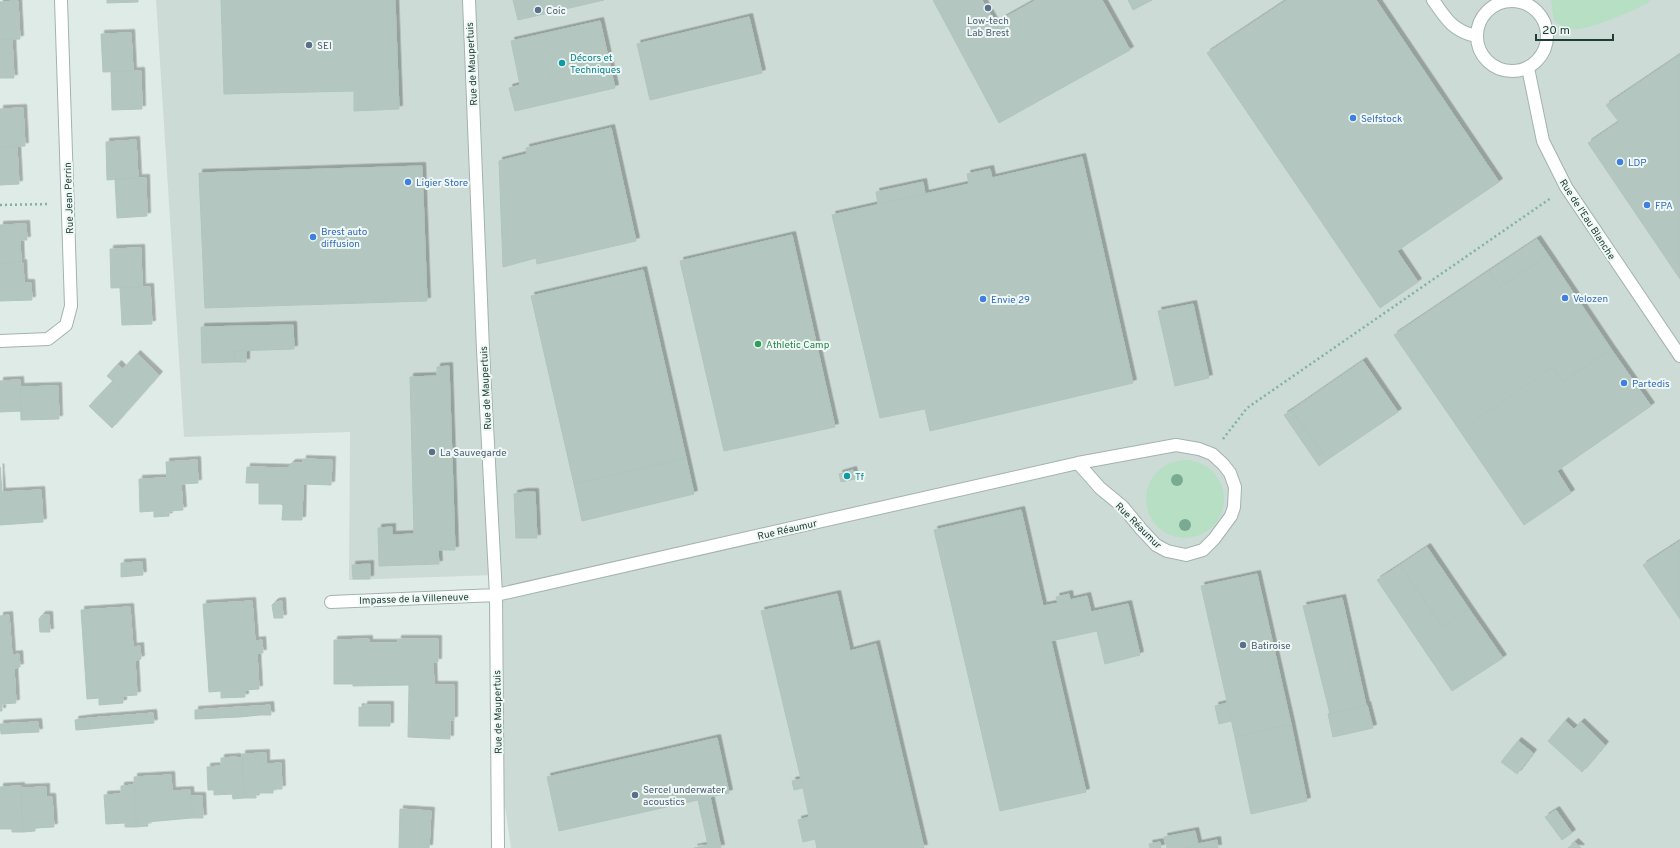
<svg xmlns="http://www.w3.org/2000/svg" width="1680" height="848" viewBox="0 0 1680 848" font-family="Overpass,sans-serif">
<defs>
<filter id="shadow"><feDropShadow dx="3.5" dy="-3.5" stdDeviation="0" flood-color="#0004"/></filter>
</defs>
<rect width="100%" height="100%" fill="#dfebe7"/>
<!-- built -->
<path fill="#cddbd6" d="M156,0H1680V848H511L498,758L495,575L349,580L350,432L184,437Z"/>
<!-- green -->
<path fill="#b6dfc4" d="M1551,0H1650L1648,3C1632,11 1585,33 1568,29C1563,28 1558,23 1554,21Z
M1146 499a39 39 0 1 1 78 0a39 39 0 1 1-78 0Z"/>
<!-- building -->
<path fill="#b4c6c0" stroke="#b1c5bf" filter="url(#shadow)" d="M107,0H138V2L107,3Z
M221,0H395L399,109L354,111V91L224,94Z
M513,0H604L518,20Z
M933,0H982L995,23L1036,0H1102L1130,50L999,123Z
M1128,0H1152L1133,10Z
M1287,0H1376L1499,182L1397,251L1418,282L1380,308L1207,53Z
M18,1L20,39L0,40V2Z
M749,17L762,73L650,100L637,44Z
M600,21L615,88L515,111L509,88L520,85L511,41Z
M131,33L133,71L103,72L101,34Z
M12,39L14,78H0V40Z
M1680,55V279L1588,143L1619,122L1606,105Z
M141,71L142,109L112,110L111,72Z
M23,108L25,146L0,147V109Z
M611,128L636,241L537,264L536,258L503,267L499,161L527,154L526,148Z
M136,140L138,178L107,180L106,142Z
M0,147H17L19,184L0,185Z
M1082,157L1133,383L930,431L925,409L880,418L832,215L969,184L967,174L990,169L992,178Z
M422,166L427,301L205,308L199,173Z
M146,178L147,216L117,218L115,179Z
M923,182L925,194L878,204L876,192Z
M26,224L27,240H20L21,262L0,263V225Z
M792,235L835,427L724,451L680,261Z
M1537,239L1548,255L1500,287L1489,271Z
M141,248L142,287L111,288L110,249Z
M1548,255L1611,349L1563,382L1553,367L1460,431L1394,335L1489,271L1500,287Z
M0,263H23L24,283H31L32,300L0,301Z
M643,270L686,458L574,484L531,296Z
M150,287L152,324L122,325L120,288Z
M1193,304L1209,378L1175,386L1158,311Z
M293,325L294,349L234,351L235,362L202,363L201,327Z
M1611,349L1651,406L1557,471L1571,493L1524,525L1460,431L1553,367L1563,382Z
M234,351H246V362H235Z
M137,354L159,375L136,401L107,376L118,364L123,369Z
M1363,361L1398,412L1327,460L1292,410Z
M449,366L455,550H438L439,564L379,566L378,528L392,527V535L414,534L410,377L437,376V367Z
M20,380L21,411L0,412V381Z
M113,381L136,401L112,428L89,406Z
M58,386L59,419L21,420L20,387Z
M1292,410L1327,460L1319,466L1284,415Z
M686,458L694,494L582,521L574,484Z
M303,459L332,460L331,485L303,484L302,520H282L283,506L281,504H259V483H246L247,467L287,468L292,463H303Z
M197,460L198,483L181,484L183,510L169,511V516L154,517V511L140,512L139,479L167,478L166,462Z
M0,467L2,492L41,490L43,522L0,525Z
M853,470L855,479L841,482L839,474Z
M524,492H535L537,538H516L514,494Z
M1021,510L1043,606L1058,603L1056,597L1069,594L1070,600L1087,596L1091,612L1128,604L1140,655L1105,664L1097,631L1051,641L1086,792L1000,811L934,530Z
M1680,541V619L1643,565Z
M1427,547L1469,609L1443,627L1400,565Z
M142,562L143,575L121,577V563Z
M370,564V579H353L352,565Z
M1400,565L1443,627L1469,609L1503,658L1452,691L1377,580Z
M1257,574L1291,724L1235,737L1201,586Z
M837,594L850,651L876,644L924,848H817L815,839L803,842L798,820L809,817L803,788L794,790L792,781L801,779L761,611Z
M1342,598L1366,705L1330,714L1303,606Z
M252,601L255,641L262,640L263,653H257L259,689L245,690V697L221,698V691L209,692L203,604Z
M282,601L283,618H274L272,605L275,602Z
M130,607L133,647L140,646L141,659L135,660L137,695L123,696V703L99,705V698L87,699L81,610Z
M9,615L12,655L19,654L20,667L14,668L16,703L2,704V711H0V616Z
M42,615H49L50,632H40L39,619Z
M369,639V643H398V639H438V662H433L434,685H454V720H450V739L408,737L409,685L353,686V684H334V640Z
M1227,703L1231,721L1219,724L1215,706Z
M270,705L271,715H260L259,706Z
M364,705H390V726H359V707L364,708Z
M1367,705L1373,728L1333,737L1328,714Z
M259,706L260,715L240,717V707Z
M240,707V717L195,719V710Z
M153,713L154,723L131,725L130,715Z
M130,715L131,725L90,729V718Z
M90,718V729L76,730L75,720Z
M1565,721L1574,729L1581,722L1605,745L1582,772L1548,741Z
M38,722L39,732L18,733V723Z
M18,723V733L1,734L0,724Z
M1291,724L1307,801L1251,814L1235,737Z
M717,738L729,793L710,797L721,848H694L708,845L698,800L559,831L547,777Z
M1518,741L1533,753L1517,774L1501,762Z
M266,753V764L281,763L282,789H273V793H256V798H244L242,754Z
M237,757V758H242L244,798L233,799L232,794L214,795V790H208L207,767L221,766V758Z
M171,775L172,791L190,790L192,818L147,822L148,826L136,827L134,777Z
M134,785L136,827H125V823L106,824L104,795L121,794V786Z
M21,786L23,832H12V829H0V787Z
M46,787V797H52L54,827L35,828V831L23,832L21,788Z
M191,796H202L203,818H192Z
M400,809L431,811L429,848H399Z
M1556,810L1572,833L1562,840L1545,817Z
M1195,831L1198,844L1182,848H1167L1164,837Z
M1217,840L1218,848H1182L1198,844Z
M1160,842L1161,848H1150L1149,844Z
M1575,842L1581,848H1568Z"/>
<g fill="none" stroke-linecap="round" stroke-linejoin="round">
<!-- minor casing -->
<g stroke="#a2b3af" stroke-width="14">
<path id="minor" d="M469,0L483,350L496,595L498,848
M1433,0C1446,19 1453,31 1476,36
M1477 36a35 35 0 1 1 70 0a35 35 0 1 1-70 0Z
M1528,68L1543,141L1566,187L1680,356
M0,341L48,339L66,325L71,306L61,0
M331,602L496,595L1078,463L1100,488L1123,507L1141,529L1156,545L1167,551L1186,555L1203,550L1214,539L1231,516L1234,507L1235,487L1230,473L1223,464L1212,454L1199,449L1176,445L1078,463"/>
</g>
<!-- path -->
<path stroke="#7db2a5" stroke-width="2.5" stroke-dasharray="2 3" stroke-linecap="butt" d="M0,205L49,204
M1223,439L1247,408L1551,198"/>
<!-- minor -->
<use href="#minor" stroke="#fff" stroke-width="12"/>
</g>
<!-- trees -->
<g fill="#79ab92">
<circle cx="1177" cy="480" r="6"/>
<circle cx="1185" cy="525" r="6"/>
</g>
<!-- markers -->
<g fill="#5c6f8a" stroke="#eff8f4" stroke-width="1.5">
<circle cx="988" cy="8" r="4"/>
<circle cx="538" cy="10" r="4"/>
<circle cx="309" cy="45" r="4"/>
<circle cx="432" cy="452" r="4"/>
<circle cx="1243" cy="645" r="4"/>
<circle cx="635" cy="795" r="4"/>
</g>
<g fill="#0f9aa8" stroke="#eff8f4" stroke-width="1.5">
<circle cx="562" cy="63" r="4"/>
<circle cx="847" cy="476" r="4"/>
</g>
<g fill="#3f7fe0" stroke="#eff8f4" stroke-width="1.5">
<circle cx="1353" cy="118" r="4"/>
<circle cx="1620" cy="162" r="4"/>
<circle cx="408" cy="182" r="4"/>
<circle cx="1647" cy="205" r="4"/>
<circle cx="313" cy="237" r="4"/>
<circle cx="1565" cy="298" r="4"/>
<circle cx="983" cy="299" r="4"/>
<circle cx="1624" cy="383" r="4"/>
</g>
<circle fill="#2e9e5b" stroke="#eff8f4" stroke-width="1.5" cx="758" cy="344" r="4"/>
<g text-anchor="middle" stroke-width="4" stroke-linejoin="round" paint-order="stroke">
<!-- service labels -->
<g font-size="10" fill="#4e5e75" stroke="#eff8f4" text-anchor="start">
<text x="546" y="14">Coic</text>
<text x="988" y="24" text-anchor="middle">Low-tech<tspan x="988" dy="12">Lab Brest</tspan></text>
<text x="317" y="49">SEI</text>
<text x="440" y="456">La Sauvegarde</text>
<text x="1251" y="649">Batiroise</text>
<text x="643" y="793">Sercel underwater<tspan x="643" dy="12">acoustics</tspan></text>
</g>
<!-- culture labels -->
<g font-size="10" fill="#0d838f" stroke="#eff8f4" text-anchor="start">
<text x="570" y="61">Décors et<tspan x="570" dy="12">Techniques</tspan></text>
<text x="855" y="480">Tf</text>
</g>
<!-- street labels -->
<g font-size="10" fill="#1f3d37" stroke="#eff8f4">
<text transform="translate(471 64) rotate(-93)" y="4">Rue de Maupertuis</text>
<text transform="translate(68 198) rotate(-92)" y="4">Rue Jean Perrin</text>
<text transform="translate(1588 219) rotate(57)" y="4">Rue de l'Eau Blanche</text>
<text transform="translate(485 388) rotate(-93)" y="4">Rue de Maupertuis</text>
<text transform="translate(1139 525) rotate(45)" y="4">Rue Réaumur</text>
<text transform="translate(787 529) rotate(-13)" y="4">Rue Réaumur</text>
<text transform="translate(414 598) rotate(-2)" y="4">Impasse de la Villeneuve</text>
<text transform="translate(497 712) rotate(-91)" y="4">Rue de Maupertuis</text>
</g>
<!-- shop labels -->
<g font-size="10" fill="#366cbe" stroke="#eff8f4" text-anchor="start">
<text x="1361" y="122">Selfstock</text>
<text x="1628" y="166">LDP</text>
<text x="416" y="186">Ligier Store</text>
<text x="1655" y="209">FPA</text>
<text x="321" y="235">Brest auto<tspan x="321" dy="12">diffusion</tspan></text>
<text x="1573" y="302">Velozen</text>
<text x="991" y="303">Envie 29</text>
<text x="1632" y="387">Partedis</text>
</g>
<!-- leisure labels -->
<g font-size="10" fill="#27864d" stroke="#eff8f4" text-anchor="start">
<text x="766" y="348">Athletic Camp</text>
</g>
</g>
<!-- scale -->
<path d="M1536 34v6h77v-6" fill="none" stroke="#1f3d37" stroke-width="2"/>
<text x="1542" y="34" font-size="12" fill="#1f3d37" stroke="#eff8f4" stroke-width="3" paint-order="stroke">20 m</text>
</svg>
